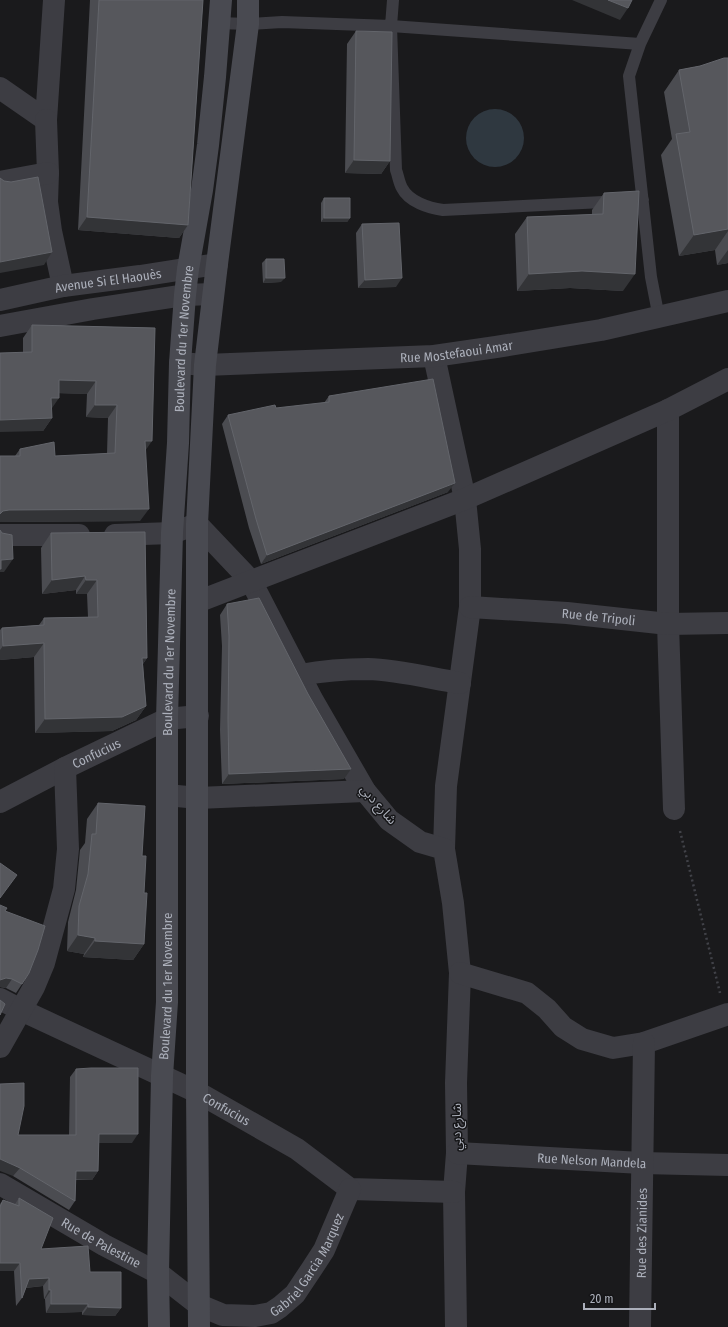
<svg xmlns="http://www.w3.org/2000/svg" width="728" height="1327" viewBox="0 0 728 1327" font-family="'Fira Sans Condensed','Noto Sans Arabic',sans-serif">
<rect width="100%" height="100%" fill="#1a1a1c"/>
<!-- water -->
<path fill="#2f3840" d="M466 138a29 29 0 1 1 58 0a29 29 0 1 1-58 0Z"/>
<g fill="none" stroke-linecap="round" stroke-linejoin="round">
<!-- path -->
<path stroke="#414248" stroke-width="2.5" stroke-dasharray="2 3" stroke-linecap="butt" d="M680,831L720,993"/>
<!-- service -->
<path stroke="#3d3d43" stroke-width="12" d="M393,0L391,26L396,170C398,175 399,183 402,188C409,202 429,208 443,210L643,200
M219,23L248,24L282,22L391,26L640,44
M659,318L651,277L629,76L640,44L661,0"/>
<!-- minor -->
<g stroke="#3d3d43" stroke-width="22">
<path d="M0,88L46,120L54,0"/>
<path d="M46,120L48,173L47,202L51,231L63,286"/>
<path d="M0,182L48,173"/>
<path id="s1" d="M0,300L63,286L140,276L217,264"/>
<path d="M0,326L93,309L185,295L213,294"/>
<path d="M434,356L465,499L470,549V607L446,786L444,849"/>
<path id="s2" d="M180,363L205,365L434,356L496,347L601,330L728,301"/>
<path d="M668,410V624L674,809"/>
<path d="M0,535H79"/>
<path d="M115,535L172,533L197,524L251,581L312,699L365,791L389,820L420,842L444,849L453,903L460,973L456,1083L457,1153L454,1192L456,1327"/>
<path d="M197,602L465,499L668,410L728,379"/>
<path id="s3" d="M470,607L567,613L668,624L728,623"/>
<path d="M300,675C322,671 345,669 368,669C398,670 429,678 460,683"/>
<path d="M167,795L198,798L365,791"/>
<path id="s4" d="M0,802L65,768L167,719L198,716"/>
<path d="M460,973L527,993L547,1009L563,1027L582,1039L613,1048L644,1043L728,1014"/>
<path id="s5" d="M0,999L21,1010L197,1092L297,1149L350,1189L454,1192"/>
<path d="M0,1047L34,987L44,963L64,889L68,849L65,768"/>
<path id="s6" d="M457,1153L642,1163L728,1165"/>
<path id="s7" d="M0,1184L104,1245L158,1273L199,1305L223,1315L255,1316L271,1313L280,1307L295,1294L311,1270L324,1250L350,1189"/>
<path id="s8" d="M640,1327L644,1043"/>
</g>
<!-- secondary -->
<g stroke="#494a51" stroke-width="22">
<path id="s9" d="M159,1327L158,1273L162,1076L167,1002V719L172,533L178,443L180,363L185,295L188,269L202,190L208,145L215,77L221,0"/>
<path d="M199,1327L197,1092V524L205,365L217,264L248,24V0"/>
</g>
</g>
<!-- wall -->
<path fill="#4b4c51" d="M90,0H203L188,225L179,238L78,230Z
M356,31L390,161L381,174L345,173L347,44Z
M728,58V263L717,265L715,250L679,256L661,155L672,139L664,92L679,70L700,66Z
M604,193L623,291L570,288L517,291L515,234L527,217L592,215V210Z
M324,198L350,218L347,222H321V203Z
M362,224L396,287L358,288L356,233Z
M266,259L281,282L263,283L262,263Z
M32,325L155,328L140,521L0,522L15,456L20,449L55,456L107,454L108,418L86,417L87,394L59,393L51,409L52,418L43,431L23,352V338Z
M329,396L448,492L261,564L249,528L222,424L228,415L324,403Z
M145,532L147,658L143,664L146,706L136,720L112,731L35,733L34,657L0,660V630L2,628L39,625L44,618L88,617L87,594H76V590L42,594L41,548L51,533Z
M227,604L308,694L344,779L222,784L220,730L222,646L220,615Z
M98,803L142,856L144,893V944L133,960L83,957L84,954L67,951L68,922L76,890L80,850L85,843L87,819Z
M0,905L5,911L22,984L16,993L6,988L0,987Z
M76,1069L132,1143H99L98,1171L92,1180H76L75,1201L69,1210L13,1176L18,1135H69L70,1077Z
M19,1198L41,1249L90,1272L121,1308L115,1316L82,1315V1312L46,1313L45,1299H44L43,1286L26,1288L22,1298L16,1306L14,1271H0V1204L3,1200L15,1204Z"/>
<!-- shaded-wall -->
<path fill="#333437" d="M572,0H608L628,8L620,20Z
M354,160L390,161L381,174L345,173Z
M87,217L188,225L179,238L78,230Z
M324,218H350L347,222H321Z
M728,229V231L715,250L679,256L694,235Z
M728,250V263L717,265Z
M52,252L44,265L0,273V262Z
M582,271L635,274L623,291L570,288L517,291L529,274Z
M266,278H285L281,282L263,283Z
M402,278L396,287L358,288L365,280Z
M59,380L96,381L87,394L50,393Z
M51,398H59L50,411Z
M95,405H117L108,418L86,417Z
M52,418L43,431L0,432V420Z
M145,441H152L143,454Z
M455,483L448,492L261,564L267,555Z
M149,509L140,521L0,522V514L3,511L9,510Z
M13,559L4,572H0V561L1,560Z
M85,576L76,590L42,594L52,580Z
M86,580H97L87,594H76Z
M44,643L34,657L0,660V650L3,646Z
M142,658H147L137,672Z
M146,706L136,720L112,731L35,733L45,719Z
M351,769L344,779L222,784L229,774Z
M78,935L95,938L84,954L67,951Z
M95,941L144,944L133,960L83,957Z
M6,978L12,979L6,988L0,987V980Z
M99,1134H138L132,1143H93Z
M0,1159L20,1168L13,1176L0,1171Z
M76,1171H98L92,1180L70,1179Z
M0,1263H20L14,1271H0Z
M49,1278L43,1286L23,1288L29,1279Z
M49,1290H51L45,1299H44Z
M51,1304H88L82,1312L46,1313Z
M88,1307L121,1308L115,1316L82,1315Z"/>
<!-- building -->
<path fill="#56575c" stroke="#63656b" d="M99,0H203L188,225L87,217Z
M608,0H632L628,8Z
M356,31L392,32L390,161L354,160Z
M724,58H728V229L694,235L676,134L690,132L679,70L700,66Z
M38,177L52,252L0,262V178L4,181L11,182Z
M639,191L635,274L582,271L529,274L527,217L603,214L604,193Z
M324,198H350V218H324Z
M399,223L402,278L365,280L362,224Z
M266,259H284L285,278H266Z
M32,325L155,328L152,441H145L149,509L9,510L3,511L0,514V456H20V449L54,442L55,456L115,453L117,405H95L96,381L59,380V398H51L52,418L0,420V353L32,352Z
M433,379L455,483L267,555L256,519L228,415L275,405L276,408L329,402V396Z
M0,530L2,533L12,535L13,559L1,560V569H0Z
M145,532L147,658H142L146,706L122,717L45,719L44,643L3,646L2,628L44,625V618L98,617L97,580H86L85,576L52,580L51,533Z
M259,598L308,694L351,769L229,774L228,719L229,636L227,604Z
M98,803L145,806L142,856H146L144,893H147L144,944L95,941V938L78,935L79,906L88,874L92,834H96Z
M0,863L17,875L0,898Z
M0,905L7,908L5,911L45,926L38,950L29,973L22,984L12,979L6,978L0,980Z
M0,1000L5,1004L0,1015Z
M91,1068H138V1134H99L98,1171H76L75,1201L20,1168L0,1159V1084L24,1083V1106L18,1135H76V1069Z
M19,1198L53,1218L41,1249L88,1246L90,1272H121V1308L88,1307V1304H51V1290H49V1278L29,1279L22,1298L20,1263H0V1207L3,1200L19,1206Z"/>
<g text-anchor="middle" stroke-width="3" stroke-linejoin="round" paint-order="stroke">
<!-- street labels -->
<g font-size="13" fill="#acb0bb" stroke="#151517">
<text dy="5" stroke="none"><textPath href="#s1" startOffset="110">Avenue Si El Haouès</textPath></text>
<text dy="5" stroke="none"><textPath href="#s9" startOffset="989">Boulevard du 1er Novembre</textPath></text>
<text dy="5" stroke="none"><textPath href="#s2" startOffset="277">Rue Mostefaoui Amar</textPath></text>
<text dy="5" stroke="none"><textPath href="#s3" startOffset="129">Rue de Tripoli</textPath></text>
<text dy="5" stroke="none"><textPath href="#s9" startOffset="665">Boulevard du 1er Novembre</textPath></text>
<text dy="5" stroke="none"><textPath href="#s4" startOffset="108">Confucius</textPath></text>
<text transform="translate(379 804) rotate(49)" y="5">شارع دبي</text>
<text dy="5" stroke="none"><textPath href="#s9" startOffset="341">Boulevard du 1er Novembre</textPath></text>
<text dy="5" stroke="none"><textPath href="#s5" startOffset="252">Confucius</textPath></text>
<text transform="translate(456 1127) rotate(-90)" y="5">شارع دبي</text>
<text dy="5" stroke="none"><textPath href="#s6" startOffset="135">Rue Nelson Mandela</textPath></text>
<text dy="5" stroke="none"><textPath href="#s8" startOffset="94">Rue des Zianides</textPath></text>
<text dy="5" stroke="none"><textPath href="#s7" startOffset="117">Rue de Palestine</textPath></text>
<text dy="5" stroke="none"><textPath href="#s7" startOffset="369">Gabriel Garcia Marquez</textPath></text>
</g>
</g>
<!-- scale -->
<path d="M584 1303v6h71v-6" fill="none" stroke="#acb0bb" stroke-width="2"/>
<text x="590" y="1303" font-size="12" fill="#acb0bb" stroke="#151517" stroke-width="3" paint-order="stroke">20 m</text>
</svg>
